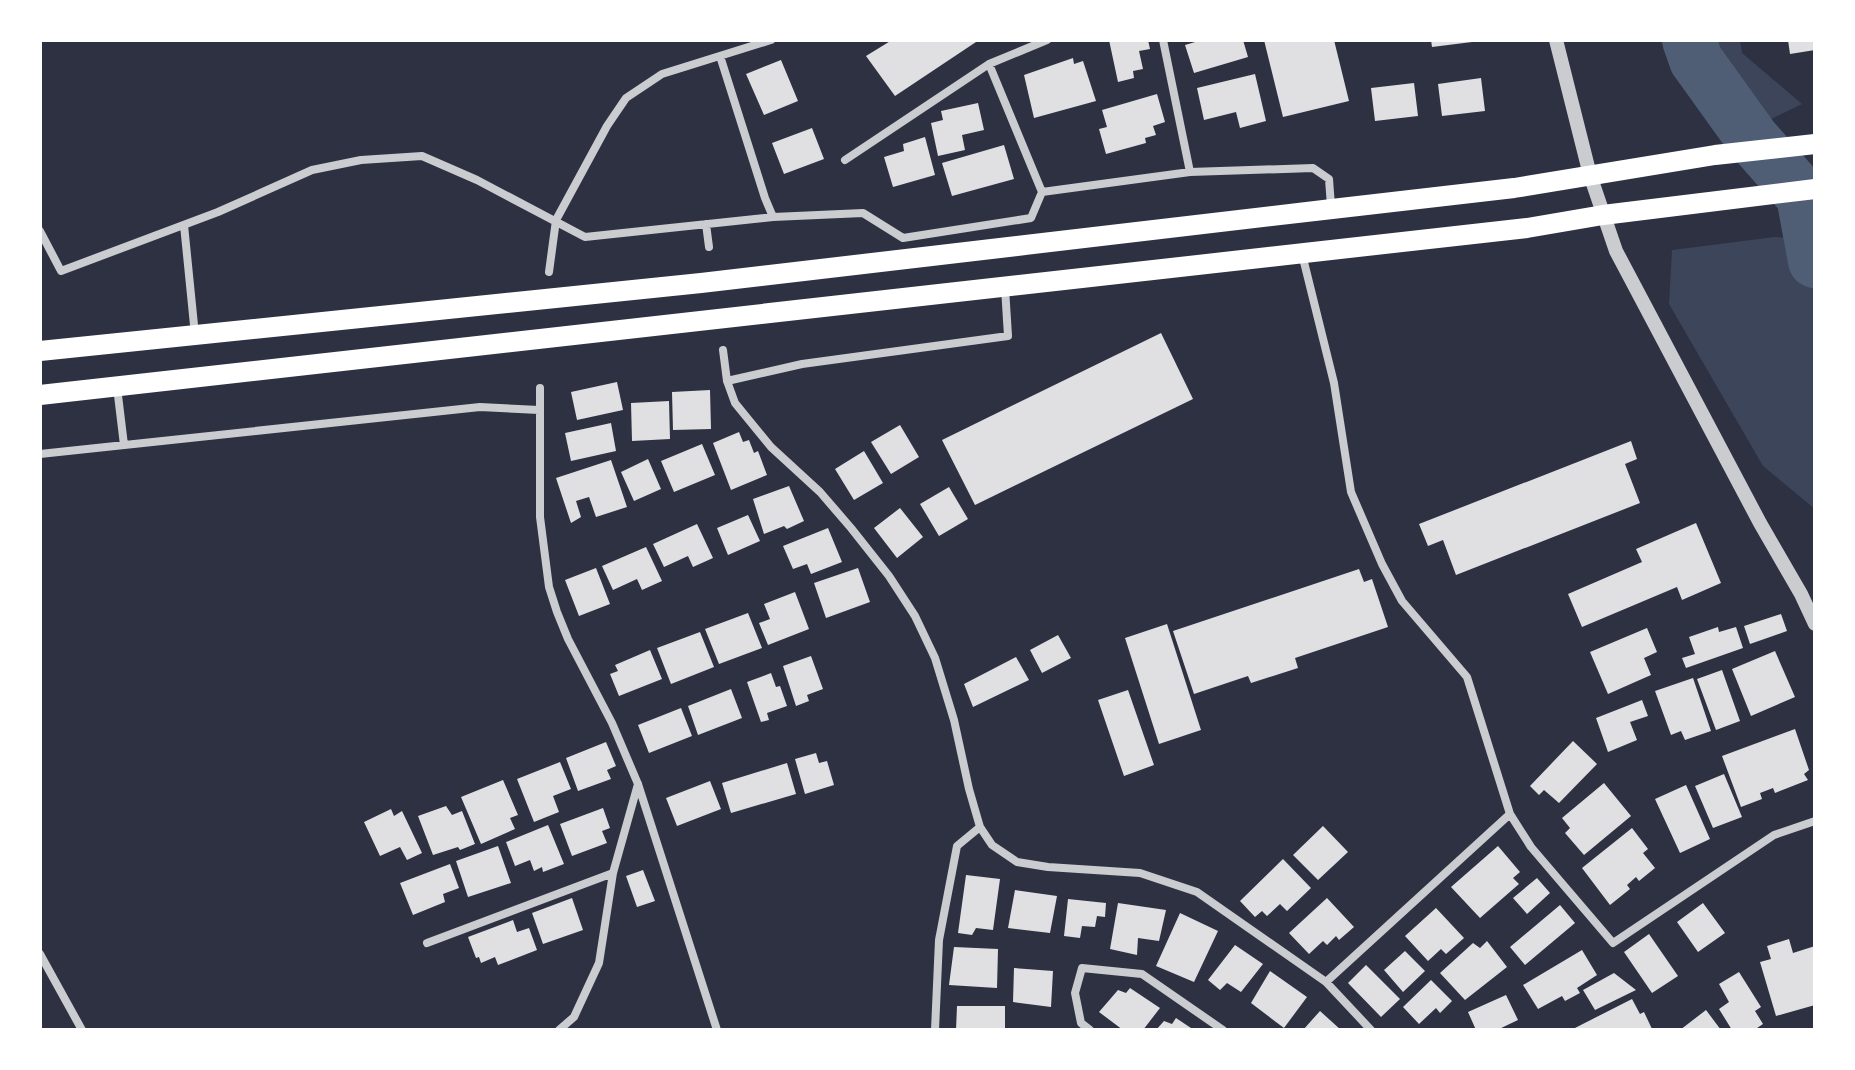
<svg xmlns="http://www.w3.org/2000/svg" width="1855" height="1070" viewBox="0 0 1855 1070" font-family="'Asap Condensed',sans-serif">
<rect width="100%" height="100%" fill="#2d3142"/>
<!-- green -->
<path fill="#3c4559" d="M1699,40H1740L1742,53L1802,104L1761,124Z
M1775,237L1811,239L1815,246V509L1763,466L1669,304L1672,250Z"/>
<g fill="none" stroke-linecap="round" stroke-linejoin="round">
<!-- river -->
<path stroke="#4f5d75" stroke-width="54" d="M1689,40L1696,60L1752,138L1803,196L1815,261"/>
</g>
<!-- building -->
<path fill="#e0e0e3" d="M892,40H979L895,96L866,56Z
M1109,40H1148L1150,49L1139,51L1143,69L1133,71L1134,78L1118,82Z
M1202,40H1243L1248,57L1194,73L1185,45Z
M1264,40H1334L1349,101L1283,117Z
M1431,40H1471L1472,42L1432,47Z
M1788,40H1815V50L1790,54Z
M1073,58L1074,64L1083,61L1096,101L1034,118L1024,75Z
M781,60L798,101L764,115L746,74Z
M1255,74L1266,121L1240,128L1236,112L1204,120L1197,88Z
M1481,78L1485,111L1442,116L1438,84Z
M1414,83L1418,116L1375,121L1371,88Z
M1157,94L1165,122L1153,126L1156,135L1145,138L1146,143L1106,154L1099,129L1107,127L1102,110Z
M978,103L984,130L962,135L965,150L938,156L931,123L943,120L941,111Z
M812,128L824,159L784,174L772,143Z
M925,137L935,175L893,187L884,157L904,151L903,144Z
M1004,145L1014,179L952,196L942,163Z
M1161,333L1193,399L975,505L942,440Z
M617,382L623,410L577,420L571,392Z
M710,390L711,429L673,430L672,392Z
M669,401L670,439L632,441L631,403Z
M611,423L616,451L571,461L565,433Z
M900,425L919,457L891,474L871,442Z
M739,432L743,442L749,440L754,453L758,451L767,475L731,490L713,443Z
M1631,441L1637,459L1625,464L1640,503L1456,575L1443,540L1428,546L1419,524Z
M702,444L715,475L674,492L661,461Z
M864,451L883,483L854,500L835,469Z
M648,459L661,489L634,501L621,472Z
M611,460L627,507L596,517L589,497L576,501L581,517L571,523L556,478Z
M789,486L804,521L787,529L784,526L764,534L753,499Z
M949,487L968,519L939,536L920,504Z
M900,508L923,537L897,558L874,528Z
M748,515L760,541L728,555L717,528Z
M1696,523L1721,583L1682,600L1677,587L1582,627L1568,594L1642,562L1636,549Z
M697,524L713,558L693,567L688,556L664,567L653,544Z
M828,528L842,562L811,574L807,564L793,569L783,546Z
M646,547L662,581L642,590L637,579L613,590L602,566Z
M596,568L610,604L579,616L565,580Z
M858,568L870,602L826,618L814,583Z
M1359,569L1364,582L1372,579L1388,627L1295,658L1298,668L1251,683L1248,676L1194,694L1173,631Z
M795,592L809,629L768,645L759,623L770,619L764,604Z
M748,613L762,648L719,664L705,629Z
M1781,614L1787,631L1750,644L1744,626Z
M1167,624L1201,730L1159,744L1125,638Z
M1718,627L1719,632L1736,627L1743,648L1686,668L1682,658L1695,654L1689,637Z
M1647,628L1657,652L1644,658L1651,675L1608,694L1590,652Z
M700,632L714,667L671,684L657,648Z
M1058,635L1071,658L1042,673L1030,650Z
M650,650L662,679L619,696L610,674L618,671L615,665Z
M1775,651L1795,697L1751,716L1732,669Z
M811,656L823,689L807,695L809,701L796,706L783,666Z
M1016,657L1029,680L973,707L964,684Z
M1722,670L1740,721L1716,730L1697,679Z
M771,673L776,687L780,686L787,706L767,713L769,720L761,722L747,682Z
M1693,678L1711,731L1685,740L1681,731L1671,735L1655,691Z
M731,689L742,718L698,735L688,706Z
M1128,690L1154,765L1124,776L1098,700Z
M1642,700L1648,716L1630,722L1637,740L1608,752L1596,718Z
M681,708L692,736L649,753L638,725Z
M1795,729L1809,770L1804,774L1808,780L1775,793L1773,788L1760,793L1762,799L1741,807L1722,756Z
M1573,741L1597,764L1559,803L1544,790L1539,795L1530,786Z
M606,742L616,766L607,770L611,779L578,791L566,758Z
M816,753L819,763L827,761L834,785L805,794L795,759Z
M560,762L571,789L553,796L559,812L534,822L517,779Z
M787,763L796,794L731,813L722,783Z
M1724,774L1742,817L1713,828L1695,786Z
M503,780L518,815L510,818L515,829L481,844L461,797Z
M710,781L721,809L677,826L666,798Z
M1604,783L1631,816L1584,855L1565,833L1570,828L1562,818Z
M1686,785L1710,839L1680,853L1655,799Z
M446,806L452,815L462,811L475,844L460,850L458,847L433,855L418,816Z
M603,808L610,828L602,831L607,843L572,856L560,824Z
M391,809L394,816L402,811L422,853L407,860L400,847L380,856L364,822Z
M548,825L564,864L543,872L542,867L534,871L530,860L515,866L506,842Z
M1323,826L1348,852L1318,880L1293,855Z
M1632,828L1648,849L1643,853L1655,868L1639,881L1636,877L1627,885L1630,889L1610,905L1582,868Z
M498,846L511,883L468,897L456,861Z
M1498,846L1520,872L1513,878L1519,884L1480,918L1451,887Z
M1283,859L1311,888L1287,911L1280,904L1267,916L1262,911L1255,917L1240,901Z
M450,864L459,888L443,894L445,902L413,915L400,883Z
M643,870L655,901L637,907L626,876Z
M966,875L1000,879L993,930L976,928L972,935L958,933Z
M1537,878L1550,893L1527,914L1513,898Z
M1015,890L1057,896L1050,933L1008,928Z
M572,898L583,930L543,944L532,913Z
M1327,898L1354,927L1339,940L1336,936L1327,945L1323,941L1309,954L1289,933Z
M1068,899L1106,903L1105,917L1097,916L1095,927L1082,926L1080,938L1064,936Z
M1118,903L1166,910L1159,941L1138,938L1137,955L1110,949Z
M1703,903L1725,933L1698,952L1677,922Z
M1560,905L1575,923L1525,965L1510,947Z
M1436,908L1464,938L1446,954L1441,949L1428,961L1405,936Z
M1180,913L1218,931L1194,982L1156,966Z
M513,920L517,932L529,928L537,950L498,965L495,957L481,963L479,957L476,958L468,937Z
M1649,934L1678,976L1652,993L1624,952Z
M1789,939L1793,953L1815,946V1005L1776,1016L1760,962L1771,959L1767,946Z
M1487,941L1507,967L1465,1000L1440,973L1473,943L1480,948Z
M1235,945L1263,964L1241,992L1227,983L1220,990L1208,980Z
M954,947L998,949L997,988L949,985Z
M1582,950L1597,975L1577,988L1580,993L1565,1001L1562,996L1538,1009L1523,985Z
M1405,951L1425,971L1403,992L1384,970Z
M1366,965L1400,999L1381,1017L1348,983Z
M1014,968L1053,971L1051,1007L1013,1002Z
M1270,971L1307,997L1284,1028L1251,1003Z
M1739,972L1761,1007L1755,1011L1763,1024L1754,1030H1732L1719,1009L1729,1002L1719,984Z
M1614,973L1636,990L1595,1010L1583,990Z
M1431,980L1452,1001L1440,1013L1436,1008L1419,1024L1403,1007Z
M1130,988L1160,1008L1143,1030H1123L1099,1012L1118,990L1126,993Z
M1506,995L1518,1020L1497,1030H1476L1468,1012Z
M1632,999L1640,1014L1644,1012L1652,1029L1571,1030Z
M957,1006H1005V1030H956Z
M1706,1010L1721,1030H1680Z
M1320,1011L1341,1030H1303Z
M1176,1018L1194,1030H1156L1164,1021L1172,1024Z"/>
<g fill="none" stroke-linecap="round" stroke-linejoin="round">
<!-- minor -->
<path stroke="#caccd0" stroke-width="8" d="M1163,40L1190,172
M720,56L765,198L773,217L863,213L903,238L1031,218L1042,192L1190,172L1313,168L1329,179L1331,206
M989,64L1042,192
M845,160L989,64L1047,40
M706,224L709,247
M184,225L195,335
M40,231L61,271L218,212L312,170L361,160L422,156L477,180L585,237L773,217
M1302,254L1334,383L1351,492L1382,564L1402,601L1467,677L1510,814L1531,847L1613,943L1774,835L1815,821
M549,272L556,220L607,126L626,98L662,74L771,40
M723,350L727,381L735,403L771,447L820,492L851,528L889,576L915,616L935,658L954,720L969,789L980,827L992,845L1017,862L1048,867L1140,873L1197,892L1326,982L1371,1030
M727,381L802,364L1008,336L1005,288
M117,387L124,445
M540,388V517L549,587L557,612L568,639L612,723L638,784L717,1030
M40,454L480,407L539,410
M427,943L613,873
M40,954L82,1030
M1326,982L1510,814
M559,1030L574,1017L599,963L613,873L638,784
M935,1030L939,940L957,846L980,827
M1090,1030L1081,1023L1075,993L1082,968L1142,974L1223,1030"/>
<!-- tertiary -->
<path stroke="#caccd0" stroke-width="14" d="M1556,40L1590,175L1616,251L1760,523L1801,594L1815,624"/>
<!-- primary -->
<path stroke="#fff" stroke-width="20" d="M40,351L701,283L1332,209L1514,188L1715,155L1815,144
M40,395L1527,228L1603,215L1815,189"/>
</g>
<!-- border -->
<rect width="1855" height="1070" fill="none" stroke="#ffffff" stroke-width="84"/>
</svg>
